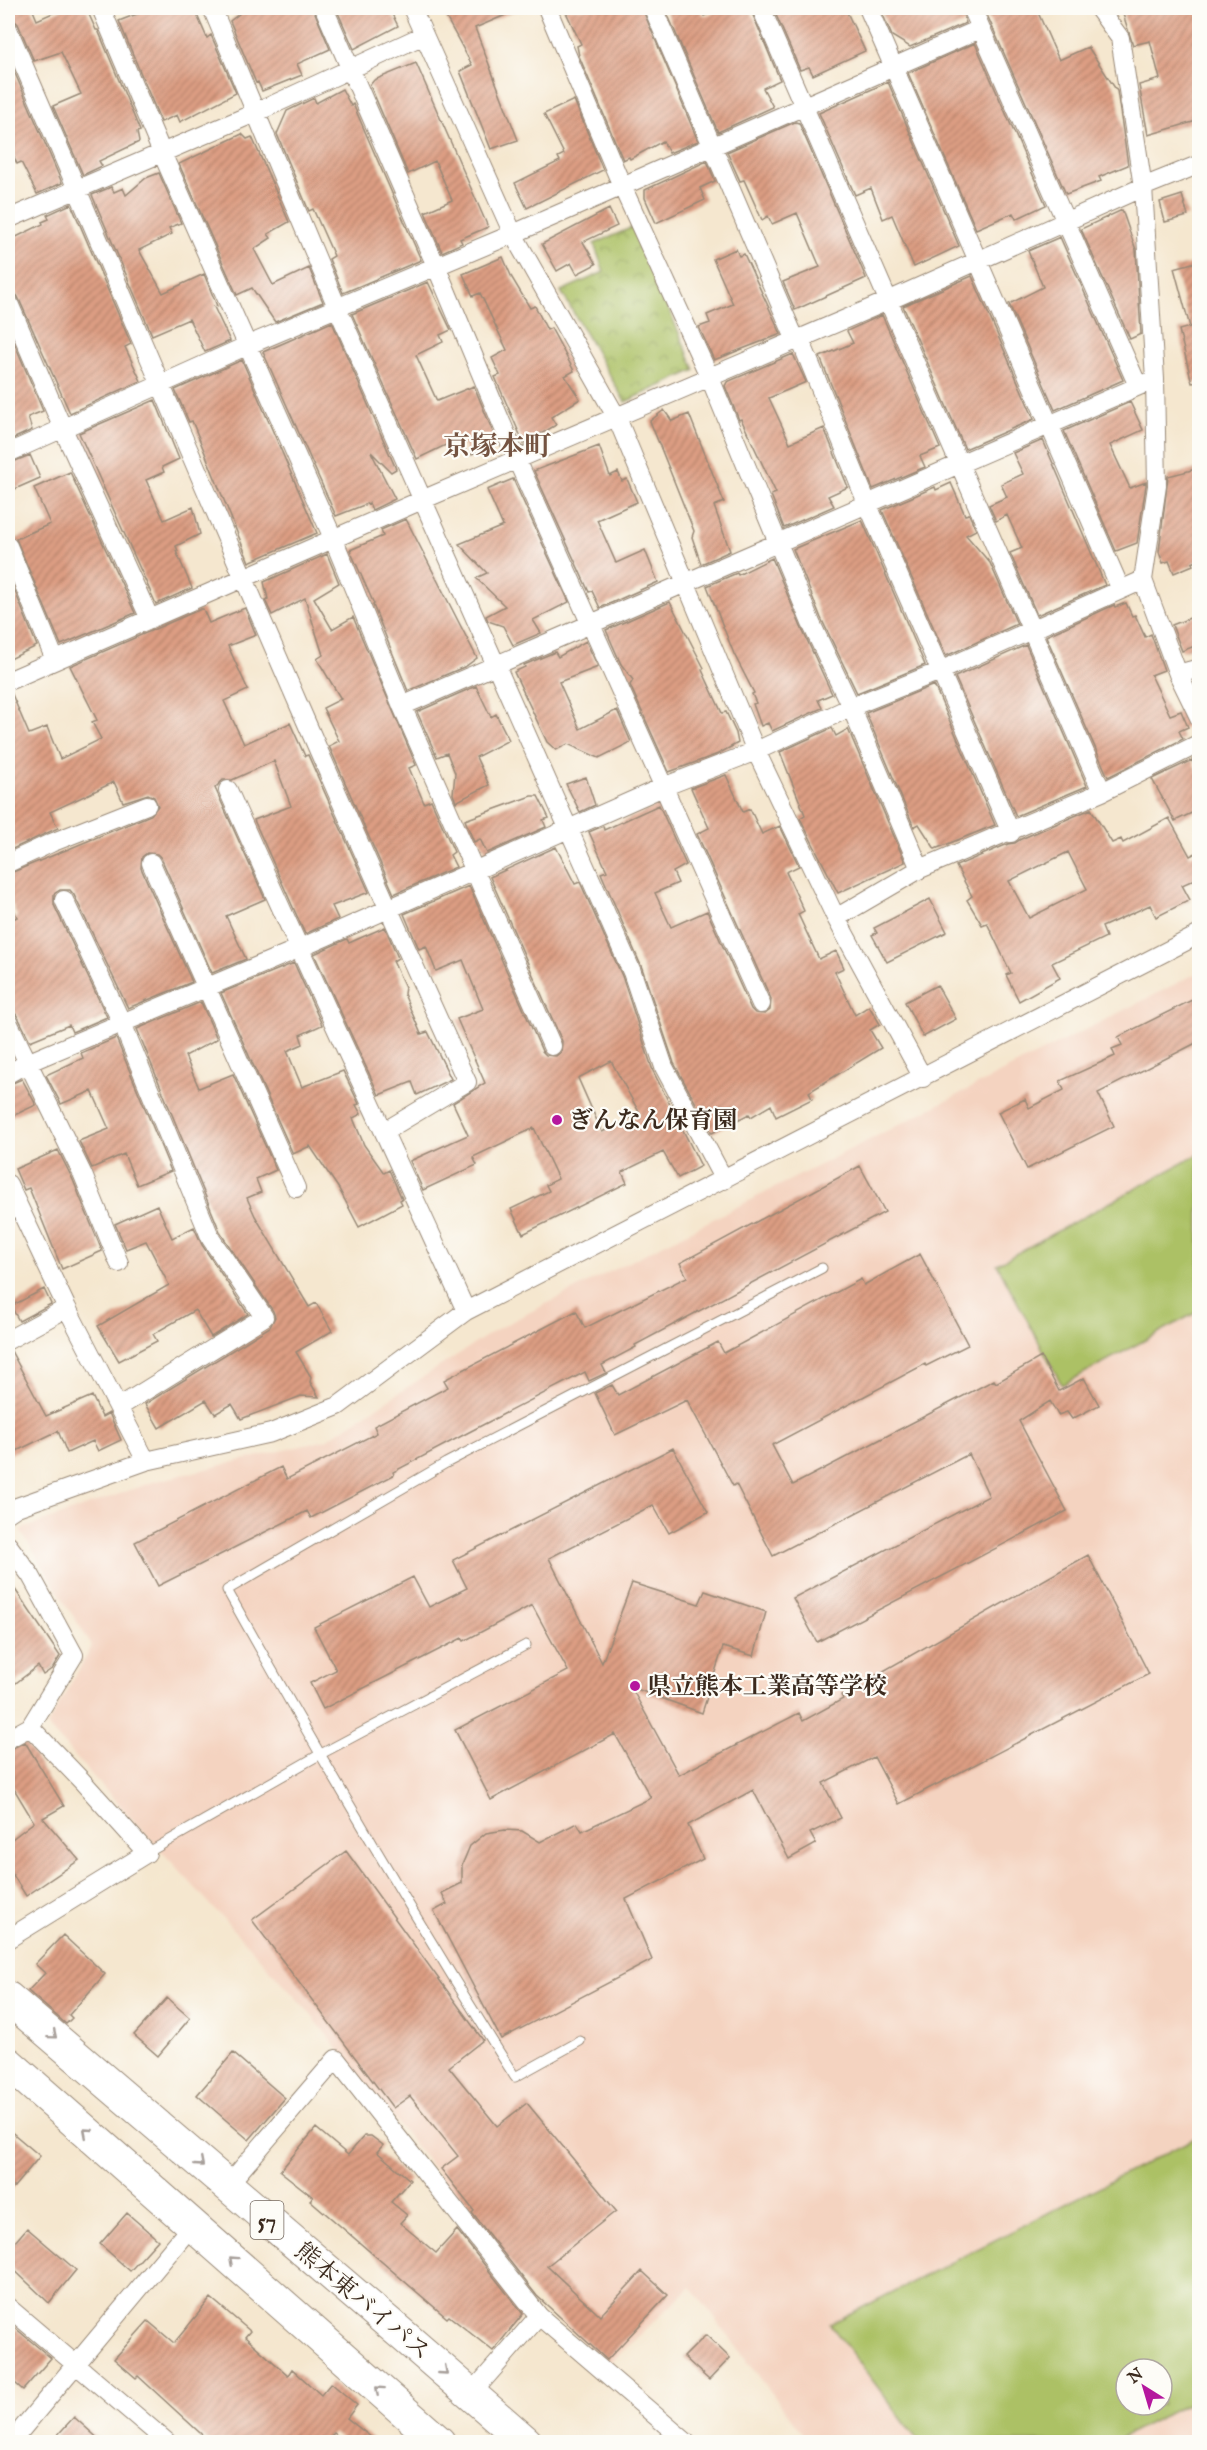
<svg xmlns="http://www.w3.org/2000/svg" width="1207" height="2450" viewBox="0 0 1207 2450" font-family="'IM FELL English','Noto Serif JP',serif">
<defs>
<pattern id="park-crowns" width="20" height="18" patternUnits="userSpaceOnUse" patternTransform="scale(1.5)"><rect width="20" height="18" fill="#acc165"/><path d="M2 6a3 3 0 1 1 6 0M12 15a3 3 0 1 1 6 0" fill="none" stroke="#8d9d53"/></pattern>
<pattern id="building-hatch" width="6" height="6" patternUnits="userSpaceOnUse" patternTransform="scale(1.5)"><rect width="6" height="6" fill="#dd9e83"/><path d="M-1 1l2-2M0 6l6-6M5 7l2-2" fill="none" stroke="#b4816b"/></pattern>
</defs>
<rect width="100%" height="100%" fill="#fdfcf7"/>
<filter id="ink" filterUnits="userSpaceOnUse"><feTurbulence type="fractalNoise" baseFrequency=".0167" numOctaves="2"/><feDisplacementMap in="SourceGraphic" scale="12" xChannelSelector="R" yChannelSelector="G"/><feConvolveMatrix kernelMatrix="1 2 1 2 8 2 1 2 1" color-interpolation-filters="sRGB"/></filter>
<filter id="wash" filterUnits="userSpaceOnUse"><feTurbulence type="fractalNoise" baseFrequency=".008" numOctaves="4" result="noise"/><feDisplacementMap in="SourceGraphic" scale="24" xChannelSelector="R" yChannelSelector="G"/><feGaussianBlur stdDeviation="1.35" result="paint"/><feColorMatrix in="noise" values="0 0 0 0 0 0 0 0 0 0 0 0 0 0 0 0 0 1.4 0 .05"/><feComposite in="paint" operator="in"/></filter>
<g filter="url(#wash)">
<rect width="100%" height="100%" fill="#f5e7cf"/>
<!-- built -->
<path fill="#f4d3c0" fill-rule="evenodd" d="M1199,972V2442H809L691,2287L609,2364L544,2307L308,2011L47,1726L92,1646L20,1530L153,1482L326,1440L499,1328ZM1126,2369H1162V2405H1126Z"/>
<!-- park -->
<path fill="url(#park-crowns)" stroke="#747642" stroke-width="1.5" d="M633,227L695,370L625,402L561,291L604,272L594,244Z"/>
<!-- pitch -->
<path fill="#acc165" stroke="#747642" stroke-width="1.5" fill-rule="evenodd" d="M1199,1154V1311L1062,1385L997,1264Z
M1199,2136V2398L1112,2442H919L830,2324ZM1126,2369H1162V2405H1126Z"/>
<g id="blocks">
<!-- building -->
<path fill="url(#building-hatch)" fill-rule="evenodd" d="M8,8H32L37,20L64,8H86L96,30H98L140,131L137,132L139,142L99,161L102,166L83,175L53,106L81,94L61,52L34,61L18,24L14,20L8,18Z
M152,8H194L207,38L211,35L236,93L180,122L177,115L161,122L119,21Z
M239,8H313L330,49L297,64L302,75L262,91L258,82L256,83L230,21L239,14Z
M336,8H389L398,26L354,49Z
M441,8H522L475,28L518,140L491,149L460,71L472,65Z
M564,8H642L698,141L669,153L663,141L630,159L629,157L623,160L579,56L577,46L581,44Z
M665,8H700L704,16L724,8H750L780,80L763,88L773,107L718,132Z
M773,8H845L865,51L813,75L809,67L800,70Z
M880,8H961L966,23L910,47L892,36Z
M984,8H1036L1059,60L1088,47L1117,91L1128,165L1099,177L1101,181L1066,194Z
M1121,8H1200V120L1148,135L1139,85L1160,79L1150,41L1133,45Z
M975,43L1046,205L1016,219L1013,213L976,229L908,73Z
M8,57L62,183L37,194L21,162L17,164L8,143Z
M416,63L488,227L460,239L462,243L442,252L425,212L452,200L435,161L408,174L370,85L374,80Z
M888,82L959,246L914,267L892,215L883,219L871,188L855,195L819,113Z
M342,89L351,106L353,104L421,260L343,293L329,259L334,256L313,209L309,211L277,134L287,111L314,98L316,103Z
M574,100L603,170L527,208L515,183L560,161L558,157L564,154L544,114Z
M795,122L799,123L866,278L795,310L783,282L820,267L797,213L772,224L768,216L762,220L744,180L740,181L727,152Z
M242,134L247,139L252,137L289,222L268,234L271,238L254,249L273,285L309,268L323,302L275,322L252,288L237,295L179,164Z
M707,161L715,181L700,188L705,200L656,223L645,198V190Z
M159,173L181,223L169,228L172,234L139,250L163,293L204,274L217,306L214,307L230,341L205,352L189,319L152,335L92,195L111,187L114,192L123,188L126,195L146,178Z
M1182,195L1188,216L1165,222L1160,202Z
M71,204L131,344L125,347L141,381L70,413L18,297L14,292L8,290V241L43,224L42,222L49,219L47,215Z
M609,209L617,226L583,242L596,264L577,274L571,263L557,271L542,244Z
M1122,210L1136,250L1141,334L1130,339L1081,229Z
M1060,237L1123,380L1055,410L1009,304L1043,287L1028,251Z
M736,249L739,256L744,254L781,334L714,360L699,327L710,323L707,315L733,304L713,259Z
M503,257L512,278L530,308L535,306L547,330L551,328L574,371L565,376L580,399L551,417L556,425L524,444L495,377L500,375L492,358L507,350L480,293L473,296L463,274Z
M1200,261V382L1192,383L1179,330L1190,327L1174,268Z
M972,276L1034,419L965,449L903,306Z
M428,282L451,330L440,335L443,342L416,355L437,401L474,386L497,442L468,456L460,438L417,459L352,314Z
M882,315L940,448L920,456L925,467L873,489L820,357L853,343L847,331Z
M332,322L396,469L391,472L371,452L395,499L372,510L369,503L336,516L263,352Z
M8,328L43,411L28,417L32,430L8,441Z
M793,354L806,382L769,398L790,443L824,428L848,487L828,496L834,506L784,528L771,495L776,493L741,419L739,420L725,386L727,382Z
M242,360L317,533L249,562L192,421L189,422L175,390Z
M155,400L179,459L162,467L164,472L146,480L164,520L193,507L200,534L176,546L178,551H176L192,588L156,604L79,433Z
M1130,402L1143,430L1110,445L1130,488L1146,482V485L1137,543L1116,551L1064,431Z
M664,410L672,421L689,414L724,502L714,506L730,551L701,564L692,537L694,531L650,421Z
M1043,440L1105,585L1037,615L1010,553L1022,548L1007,515L996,521L989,505L1007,497L1001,484L1023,474L1013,453Z
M599,446L610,476L618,472L622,481L627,479L637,502L597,520L616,563L645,550L658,582L600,608L592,591L589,592L534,471Z
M30,455L40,478L8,492V464Z
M1200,468V560L1192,563L1193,565L1174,573L1169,561L1163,563L1159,552L1168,476Z
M70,472L135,613L61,645L16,539L50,524L34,488Z
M513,479L569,602L533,620L541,633L513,645L503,626L488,621L486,616L505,606L476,578L487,573L459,544L503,526L487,490Z
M951,483L965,515L969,514L976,530L966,535L990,563L1017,624L946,656L882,510L935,487L936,490Z
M406,519L477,658L466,666L408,691L373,605L374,604L350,550L383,536L381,530Z
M862,520L925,665L857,693L821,618L793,549Z
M327,554L339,583L314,598L332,629L353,617L416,765L409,768L424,803L431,800L454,852L450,855L456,867L394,894L329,746L339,741L323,708L341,699L317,659L323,655L305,598L272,615L265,600L268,599L264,582Z
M772,558L801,627L832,694L818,700L822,708L772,731L768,723L761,726L753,704L756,703L752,694L754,693L734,654L707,586L737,573L738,575Z
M8,574L37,646L8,660Z
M670,602L704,668L702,670L722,713L726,712L736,733L738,743L718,754L669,772L630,685L633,680L621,664L606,630Z
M1126,603L1132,616L1135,615L1145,637L1151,634L1164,670L1151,675L1170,715L1181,711L1188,727L1179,731L1183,739L1108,777L1046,636L1114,605L1115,607Z
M245,608L256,635L228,646L248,690L224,701L244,744L290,723L305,756L308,755L369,892L332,906L338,919L305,934L254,820L291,806L274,761L232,780H223L215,788L265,899L226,916L246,959L212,973L161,858L157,854L147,853L142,857L141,868L192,982L128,1008L74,895L70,890H60L54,894V905L107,1017L72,1032L69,1025L30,1041L18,1017L14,1012L8,1011V921L17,917L8,894V874L151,815L158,806L154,797L148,794L123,802L114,782L50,812L58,828L8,851V692H11L29,734L47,727L60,759L101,739L92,722L97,720L70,666L201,609H203L209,623Z
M1200,614V644L1182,651L1172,625Z
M586,641L598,667L559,682L580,729L617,710L631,742L599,758L568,744L556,750L547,742L514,672L525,667L524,665L555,652L558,657Z
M1026,645L1087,786L1016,816L955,677Z
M934,685L995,825L935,849L919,824L914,827L866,713Z
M476,686L491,717L496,714L509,740L476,757L489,785L456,802L453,794L455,773L447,753L437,757L417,712Z
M832,728L836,736L848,729L905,862L838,893L800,818L805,815L780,752Z
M1192,760L1200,777V809L1175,821L1152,779Z
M726,775L743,812L750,809L762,834L780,826L799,866L786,872L804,911L798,914L819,959L836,951L844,968L835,972L855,1015L869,1006L880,1024L870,1030L881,1048L809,1092L812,1099L776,1117L771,1105L751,1117L749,1114L712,1133L674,1063L642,968L601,873L607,871L589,832L603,826L604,830L659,805L686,865L673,872L678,883L655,893L671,927L707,911L751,1009L755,1013L765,1014L770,1010L771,999L697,834L709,828L691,788Z
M586,777L595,805L580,812L566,784Z
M531,796H538L549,818L543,820L546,827L487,853L480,839L474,842L465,820Z
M1091,809L1112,843L1121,839L1123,843L1169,818L1190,856L1200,851V877L1182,885L1190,900L1156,917L1150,905L1102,927L1106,937L1052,963L1060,978L1019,1001L1006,975L1011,973L987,923L982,925L967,900L972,896L956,866L1008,844L1015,843L1021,839ZM1068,852L1087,889L1029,918L1009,881Z
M556,847L575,884L580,882L622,976L653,1071L701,1166L678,1178L663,1152L622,1172L627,1183L523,1234L511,1209L549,1191L546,1185L558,1179L534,1128L473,1157L477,1165L423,1190L410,1161L468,1135L453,1103L485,1083L457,1019L483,1009L463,960L436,971L426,946L419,949L404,914L469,886L542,1051L546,1055L556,1056L561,1052L562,1041L490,877ZM611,1061L640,1114L602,1132L578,1078Z
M930,899L947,932L887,962L872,935L877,933L874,928Z
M385,927L398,958L393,961L405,987L404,994L421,1034L428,1032L451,1079L417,1095L412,1082L379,1095L314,954L347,939L349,943Z
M294,963L322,1025L300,1035L303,1044L287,1051L302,1087L343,1071L359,1104L356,1105L361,1114L353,1118L364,1145L384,1173L389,1170L402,1199L400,1200L402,1204L359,1227L339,1189L310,1146L293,1154L221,993Z
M937,985L956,1019L923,1037L905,1002Z
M1200,996V1041L1098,1093L1114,1126L1027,1169L998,1112L1025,1099L1029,1108L1064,1090L1060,1081L1115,1056L1112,1049L1122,1045L1118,1037Z
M201,1002L217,1039L185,1056L199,1088L233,1074L276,1170L256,1179L261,1192L247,1198L255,1216L309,1307L316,1303L332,1331L296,1352L311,1377L310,1382L319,1397L301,1396L241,1419L232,1404L215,1414L206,1400L159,1428L145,1404L270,1327L275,1317L273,1311L221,1234L137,1029Z
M116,1038L171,1171L137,1185L124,1154L92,1168L79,1141L109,1129L92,1091L61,1104L46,1075L83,1058L81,1053Z
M22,1079L36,1105L8,1118V1085Z
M58,1150L73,1180L102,1251L62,1269L29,1188L24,1190L15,1169Z
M860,1166L885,1212L635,1345L636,1347L602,1365L606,1373L589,1381L585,1372L471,1431L393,1472L394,1475L311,1518L307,1511L158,1586L135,1542L281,1467L287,1479L377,1433L374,1426L448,1387L444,1380L576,1311L585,1328L687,1277L680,1263Z
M157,1205L172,1238L194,1227L202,1245L248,1314L211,1337L195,1310L153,1334L157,1341L119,1361L98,1326L169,1285L146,1241L126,1249L115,1224Z
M920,1254L968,1345L926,1366L925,1364L772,1445L793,1485L994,1380L996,1383L1041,1357L1059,1391L1084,1378L1099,1405L1072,1419L1067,1412L1058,1415L1050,1401L1019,1421L1067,1511L817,1642L793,1598L989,1496L969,1454L773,1556L736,1484L733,1486L687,1400L615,1435L595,1393L612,1385L618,1395L718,1342L724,1353L861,1279L864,1285Z
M44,1289L51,1304L19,1321L11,1306Z
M8,1351H11L46,1416L92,1396L102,1417L109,1413L121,1440L98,1451L93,1441L67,1453L58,1431L8,1455Z
M673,1448L708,1512L669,1533L653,1505L549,1558L602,1663L632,1583L699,1604L705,1591L766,1612L754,1656L723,1647L702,1713L631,1687L679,1775L799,1713L803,1721L843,1699L841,1695L1088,1555L1149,1674L899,1804L874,1757L823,1783L841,1818L810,1833L816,1844L789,1859L753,1790L688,1825L703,1859L626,1899L652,1960L501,2039L434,1911L447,1904L442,1893L462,1883V1865L470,1846L486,1833L505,1830L522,1831L540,1842L577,1823L582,1831L651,1798L615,1734L491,1800L455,1730L568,1671L532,1605L464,1641L462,1638L323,1709L310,1683L336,1670L314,1627L413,1577L429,1607L467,1588L453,1560Z
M8,1579L60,1656L53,1668L43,1675L38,1666L8,1689Z
M25,1742L64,1806L43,1818L79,1860L26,1896L8,1867V1842L34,1822L8,1779V1750Z
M346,1851L483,2040L449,2067L497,2126L527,2103L616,2211L547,2266L600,2316L642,2271L668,2295L607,2360L537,2296L472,2213L474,2211L441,2169L458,2156L410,2096L393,2108L252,1920Z
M63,1935L105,1974L69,2015L72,2018L66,2024L28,1991L45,1973L35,1964Z
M167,1998L190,2018L158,2056L134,2035Z
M233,2053L285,2098L249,2140L197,2095Z
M316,2128L348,2155L364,2136H371L383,2145L377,2152L410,2180L391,2202L407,2215L400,2223L436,2253L457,2230L523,2314L493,2351L449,2316L447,2318L310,2200L313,2197L280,2171Z
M8,2129L40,2156L8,2194Z
M127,2213L158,2240L130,2271L100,2244Z
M27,2228L76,2270L49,2303L8,2264V2250Z
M211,2298L250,2331L245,2337L288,2375L292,2369L321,2395L331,2383L357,2405L347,2418L377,2442H345L334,2433L325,2442H210L138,2376L136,2378L114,2359L148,2321L174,2343Z
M8,2322L51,2358L23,2390L8,2377Z
M706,2335L730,2358L709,2380L684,2357Z
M74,2417L102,2442H51Z"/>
</g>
</g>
<g filter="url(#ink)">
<use href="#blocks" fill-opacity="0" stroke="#988876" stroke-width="1.5"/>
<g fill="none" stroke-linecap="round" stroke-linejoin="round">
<!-- service casing -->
<g stroke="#988876" stroke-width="11">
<path id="service" d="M147,1853L319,1755L526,1645
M580,2041L515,2077C414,1917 319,1755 227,1590L446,1463L822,1268"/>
</g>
<!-- minor casing -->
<g stroke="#988876" stroke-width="20">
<path id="minor" d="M101,8L162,153L333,538L402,706L552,1046
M212,8L337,307L632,972L664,1067L724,1180
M324,8L436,266L517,460L761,1004
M412,8L513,234L617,418L756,751L836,918L923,1078
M547,8L622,186L710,378L811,623L851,707L920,869
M653,8L796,341
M761,8L1102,792
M868,8L1121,590
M972,8L1138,386
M1098,8L1120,38L1143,187L1155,379L1157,486L1143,580L1178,674L1200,719
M8,29C160,380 307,734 467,1082L385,1131
M8,219L257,112L424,35
M8,301L63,429L150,619
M800,339L867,503L1011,833
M8,453L246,346L513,234L980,29
M8,546L55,660
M1178,674L1200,668
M8,681L422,500L890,300L1143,187L1200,164
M402,706L1155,379
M228,790C305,964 387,1137 466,1311
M8,863L51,843L147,805
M151,863L296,1188
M64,900L122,1023L211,1239L264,1317L119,1407
M836,918L920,869L1102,792L1200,743
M8,1022L83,1175L119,1263
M8,1074L27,1063L298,949L663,787L756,751L851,707L940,671L1143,580
M8,1184L67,1308L146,1461
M8,1340L67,1308
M8,1513L17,1507L146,1461L271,1433L338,1406L466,1311L1200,934
M8,1545L31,1576L74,1655L30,1727L82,1781L147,1853L8,1939
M8,1739L30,1727
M227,2186L336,2059L539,2316
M8,2307L167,2442
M471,2394L539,2316L686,2442
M11,2442L193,2224"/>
</g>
<!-- trunk casing -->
<g stroke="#988876" stroke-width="34">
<path id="trunk" d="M8,1998L405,2337L526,2442
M8,2063L439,2442"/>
</g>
<!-- service -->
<use href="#service" stroke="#fff" stroke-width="9"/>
<!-- minor -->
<use href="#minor" stroke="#fff" stroke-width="18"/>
<!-- trunk -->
<use href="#trunk" stroke="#fff" stroke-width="32"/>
</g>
<!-- one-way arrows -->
<defs><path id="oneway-chevron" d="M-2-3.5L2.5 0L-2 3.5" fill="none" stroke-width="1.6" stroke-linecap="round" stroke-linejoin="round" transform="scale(1.5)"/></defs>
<g stroke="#a79f9a">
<use href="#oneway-chevron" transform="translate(53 2035) rotate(40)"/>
<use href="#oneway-chevron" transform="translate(87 2132) rotate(-139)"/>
<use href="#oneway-chevron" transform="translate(200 2163) rotate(41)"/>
<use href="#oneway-chevron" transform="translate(233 2260) rotate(-138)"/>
<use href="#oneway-chevron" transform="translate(444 2371) rotate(41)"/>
<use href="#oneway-chevron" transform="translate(379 2390) rotate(-138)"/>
</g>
</g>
<!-- markers -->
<g fill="#b5179e" stroke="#fdfcf7" stroke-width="2">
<circle cx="557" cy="1120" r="6"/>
<circle cx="635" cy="1686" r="6"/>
</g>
<g text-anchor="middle" stroke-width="4.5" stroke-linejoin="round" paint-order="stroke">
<!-- shield labels -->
<rect fill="#fdfcf7" stroke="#75695f" stroke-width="1.5" x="250.5" y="2201" width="33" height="38" rx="4.5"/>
<g font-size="22" font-weight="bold" fill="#3b2a1e">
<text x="267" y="2228">57</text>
</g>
<!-- poi labels -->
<g font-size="24" font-weight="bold" fill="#3b2a1e" stroke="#fdfcf7" text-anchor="start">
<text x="569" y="1128">ぎんなん保育園</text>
<text x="647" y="1694">県立熊本工業高等学校</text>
</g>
<!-- street labels -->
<g font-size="24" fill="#3b2a1e" stroke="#fdfcf7">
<text transform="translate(363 2301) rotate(40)" y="8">熊本東バイパス</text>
</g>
<!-- quarter labels -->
<g font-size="27" font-weight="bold" fill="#745341" stroke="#fdfcf7">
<text x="497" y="455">京塚本町</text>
</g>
</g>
<!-- margin -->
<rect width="1207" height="2450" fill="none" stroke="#fdfcf7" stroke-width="30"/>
<!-- north arrow -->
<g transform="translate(1144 2387) rotate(323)"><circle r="28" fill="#fdfcf7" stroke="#afa8a0" stroke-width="1.5"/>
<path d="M0-4.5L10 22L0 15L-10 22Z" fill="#b5179e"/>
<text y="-9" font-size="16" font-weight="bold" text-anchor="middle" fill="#3b2a1e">N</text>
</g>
</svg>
